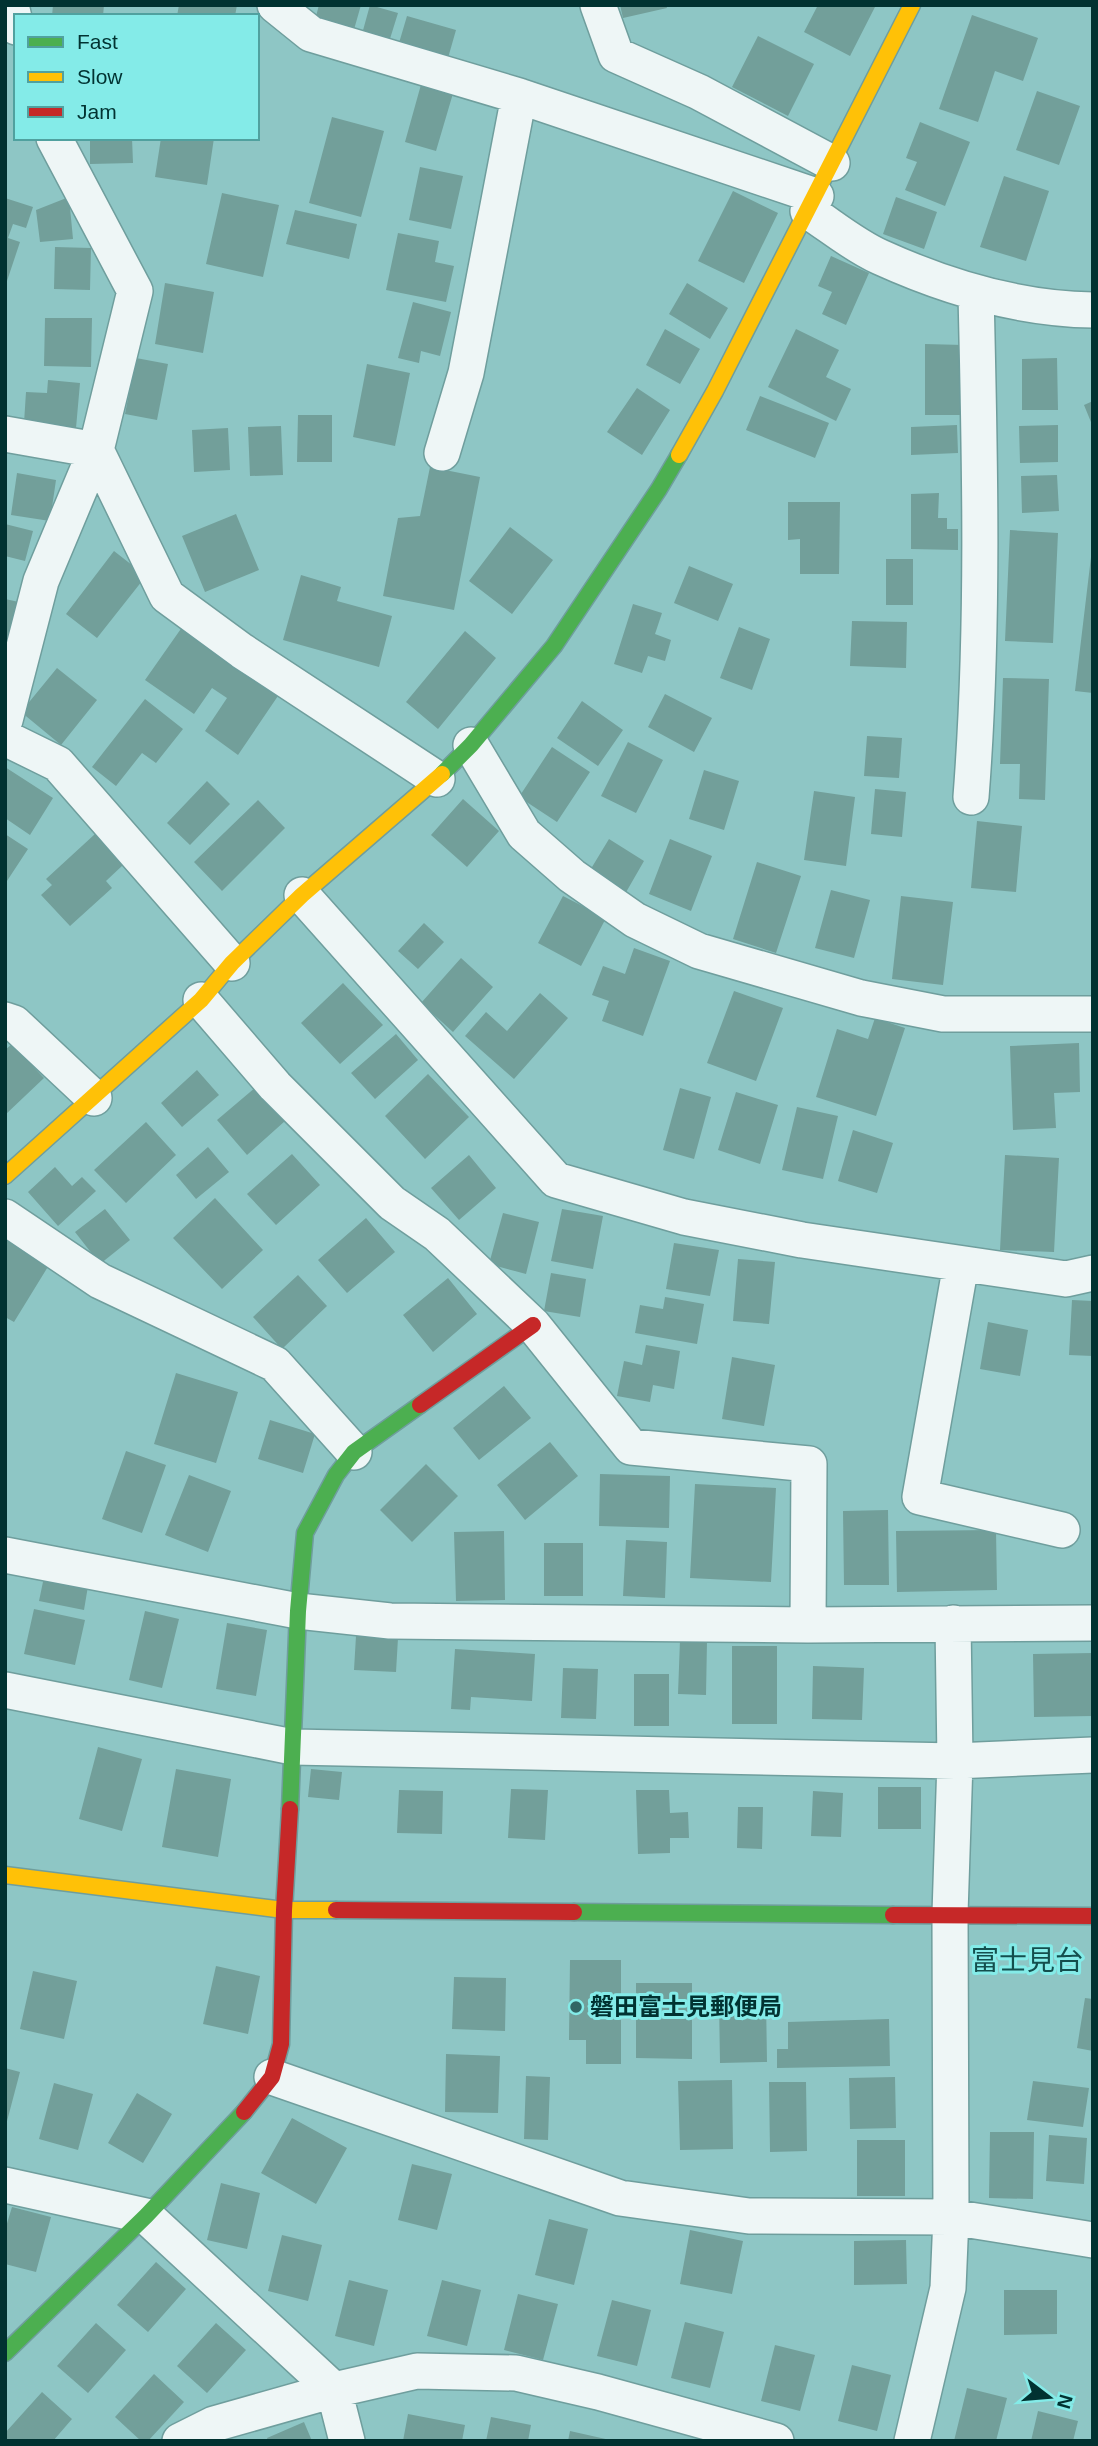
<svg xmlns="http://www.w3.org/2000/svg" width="1098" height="2446" viewBox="0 0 1098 2446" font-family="Arial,'Noto Sans JP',sans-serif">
<rect width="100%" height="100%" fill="#8ec6c5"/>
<!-- building -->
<path fill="#729f9a" d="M53,5H104L103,16H52Z
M179,5H237L235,16H177Z
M319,5H361L353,33L315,20Z
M370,5L398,13L389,42L362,34Z
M620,5H666L667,8L623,18Z
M818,5H876L850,56L804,32Z
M972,15L1038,38L1023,81L995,71L978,122L939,109Z
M407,16L456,30L448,58L399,43Z
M758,36L814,64L788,116L732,87Z
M422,81L454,90L436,151L405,142Z
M1037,91L1080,106L1059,165L1016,150Z
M332,117L384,131L361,217L309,203Z
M920,122L970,142L945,206L905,190L917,162L906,158Z
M90,138H132L133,163L90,164Z
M161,138H214L207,185L155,177Z
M420,167L463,176L451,229L409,220Z
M1004,176L1049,191L1026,261L980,247Z
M733,191L778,213L744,283L698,261Z
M222,193L279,205L263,277L206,264Z
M69,197L73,239L40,242L36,210Z
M896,197L937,212L924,249L883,234Z
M5,198L33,207L26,228L13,224L8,238L20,242L6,284Z
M295,210L357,224L349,259L286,244Z
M398,233L439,241L435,262L454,266L446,302L386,290Z
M55,247L91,248L90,290L54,289Z
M831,256L869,273L846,325L822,314L832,292L818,286Z
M165,283L214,292L203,353L155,344Z
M687,283L728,308L710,339L669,314Z
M413,302L451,312L440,356L421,351L419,363L398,358Z
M45,318H92L91,367L44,366Z
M665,329L700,349L680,384L646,365Z
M796,329L839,350L826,377L851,389L836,421L768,387Z
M925,344L963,345V415H925Z
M136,358L168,364L157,420L125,414Z
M1057,358L1058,410H1022V359Z
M367,364L410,373L395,446L353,437Z
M48,380L80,383L76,428L24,423L26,392L47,393Z
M637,388L670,410L642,455L607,432Z
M760,396L829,423L815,458L746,430Z
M1093,401V427L1084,405Z
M298,415H332V462H297Z
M957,425L958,453L911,455V427Z
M1058,425V462L1020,463L1019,426Z
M281,426L283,475L250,476L248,427Z
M228,428L230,470L194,472L192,430Z
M430,467L480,477L454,610L383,596L398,518L420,516Z
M17,473L56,480L50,521L11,515Z
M1057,475L1059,511L1022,513L1021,476Z
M939,493L938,518H947V529H958V550L911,549V494Z
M788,502H840L839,574H800V539L788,540Z
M236,514L259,570L205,592L182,536Z
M5,524L33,531L25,561L5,556Z
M510,527L553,560L512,614L469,581Z
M1010,530L1058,533L1053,643L1005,641Z
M114,551L146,576L97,638L66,614Z
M1091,557H1093V693L1075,691Z
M886,559H913V605H886Z
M689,566L733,584L718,621L674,603Z
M301,575L341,587L337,601L392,616L379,667L283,640Z
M5,599L19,602L8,641L5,640Z
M633,604L662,613L655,634L671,640L665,661L648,656L642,673L614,664Z
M852,621L907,622L906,668L850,666Z
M185,623L282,690L238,755L205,731L227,698L212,688L194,714L145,680Z
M739,627L770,639L752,690L720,678Z
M465,631L496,658L438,729L406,702Z
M57,668L97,700L61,745L21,712Z
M1003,678L1049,679L1045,800L1019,799L1020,764H1000Z
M665,694L712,718L694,752L648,727Z
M145,699L183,729L156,763L142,753L116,786L92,767Z
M582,701L623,730L598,766L557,738Z
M867,736L902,738L899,778L864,776Z
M628,742L663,760L636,813L601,796Z
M552,747L590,772L557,822L519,797Z
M5,767L53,798L30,835L5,818Z
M704,770L739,781L724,830L689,819Z
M207,781L230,804L190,845L167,823Z
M875,789L906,792L902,837L871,834Z
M814,791L855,797L846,866L804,860Z
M463,799L499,831L467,867L431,835Z
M258,800L285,828L222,891L194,862Z
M977,821L1022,826L1016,892L971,888Z
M5,834L28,849L5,884Z
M95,834L123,865L106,881L112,888L70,926L41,895L52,885L46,879Z
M609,839L644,861L625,894L589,872Z
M670,839L712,856L691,911L649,894Z
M757,862L801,876L776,953L733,939Z
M831,890L870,900L854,958L815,948Z
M563,896L606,918L581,966L538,943Z
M901,896L953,902L943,985L892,979Z
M424,923L444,942L418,969L398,951Z
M634,948L670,961L643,1036L602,1021L609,1001L592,995L603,966L625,974Z
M461,958L493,987L453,1032L421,1003Z
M343,983L383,1025L340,1064L301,1023Z
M734,991L783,1008L756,1081L707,1063Z
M540,993L568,1018L514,1079L465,1036L486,1012L507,1031Z
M875,1018L905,1028L876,1116L816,1097L837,1029L868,1039Z
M396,1034L418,1060L375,1099L351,1073Z
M1079,1043L1080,1092L1054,1093L1056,1128L1013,1130L1010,1046Z
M12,1044L44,1078L5,1115V1050Z
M197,1070L219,1095L182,1127L161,1103Z
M428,1074L469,1117L425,1159L385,1116Z
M256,1087L285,1121L247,1155L217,1120Z
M680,1088L711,1097L694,1159L663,1150Z
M736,1092L778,1105L760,1164L718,1150Z
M797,1107L838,1116L823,1179L782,1170Z
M146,1122L176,1155L126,1203L94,1170Z
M853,1130L893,1143L877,1193L838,1181Z
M208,1147L229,1172L196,1199L176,1175Z
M292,1154L320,1185L276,1225L247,1194Z
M469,1155L496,1188L459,1220L431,1188Z
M1005,1155L1059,1158L1054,1252L1000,1250Z
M55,1167L72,1186L82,1177L96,1191L58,1226L28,1192Z
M215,1198L263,1250L222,1289L173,1238Z
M105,1209L130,1240L100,1264L75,1232Z
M562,1209L603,1216L593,1269L551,1261Z
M503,1213L539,1222L526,1274L489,1264Z
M366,1218L395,1252L347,1293L318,1260Z
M5,1238L49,1265L14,1322L5,1317Z
M674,1243L719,1250L710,1296L666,1289Z
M738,1259L775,1262L769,1324L733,1321Z
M551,1273L586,1279L580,1317L544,1311Z
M298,1275L327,1306L282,1349L253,1317Z
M448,1278L477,1314L433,1352L403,1315Z
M665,1297L704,1304L697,1344L635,1333L640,1305L663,1309Z
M1072,1300L1093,1301V1356L1069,1355Z
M988,1322L1028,1330L1020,1376L980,1369Z
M646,1345L680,1351L674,1389L653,1385L650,1402L617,1396L624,1361L642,1365Z
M732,1357L775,1365L764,1426L722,1419Z
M176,1373L238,1392L216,1463L154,1444Z
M504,1386L531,1418L479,1460L453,1428Z
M270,1420L315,1434L303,1473L258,1459Z
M550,1442L578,1476L525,1520L497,1485Z
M126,1451L166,1465L142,1533L102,1519Z
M426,1464L458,1496L412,1542L380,1510Z
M600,1474L670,1476L669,1528L599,1526Z
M189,1475L231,1491L208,1552L165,1535Z
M695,1484L776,1488L771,1582L690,1578Z
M888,1510L889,1585H844L843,1511Z
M996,1530L997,1590L897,1592L896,1531Z
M504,1531L505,1600L456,1601L454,1532Z
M626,1540L667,1542L665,1598L623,1596Z
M544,1543H583V1596H544Z
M44,1577L88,1586L84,1610L39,1601Z
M34,1609L85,1620L75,1665L24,1654Z
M145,1611L179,1619L162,1688L129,1680Z
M227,1623L267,1630L256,1696L216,1689Z
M356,1636L398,1638L396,1672L354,1670Z
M680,1640L707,1641L706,1695L678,1694Z
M732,1646H777V1724H732Z
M455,1649L535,1654L532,1701L471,1697L470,1710L451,1709Z
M1093,1653V1716L1034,1717L1033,1654Z
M813,1666L864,1668L862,1720L812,1719Z
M563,1668L598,1669L596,1719L561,1718Z
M634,1674H669V1726H634Z
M98,1747L142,1759L122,1831L79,1819Z
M176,1769L231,1779L218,1857L162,1847Z
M311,1769L342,1772L339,1800L308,1797Z
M878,1787H921V1829H878Z
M511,1789L548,1790L545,1840L508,1838Z
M399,1790L443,1791L442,1834L397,1833Z
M636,1790H669L670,1813L688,1812L689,1838H670V1853L638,1854Z
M813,1791L843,1793L841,1837L811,1836Z
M738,1807H763L762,1849L737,1848Z
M570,1960H621V2064H586V2040H569Z
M216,1966L260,1976L248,2034L203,2024Z
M33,1971L77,1981L64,2039L20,2029Z
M454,1977L506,1978L505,2031L452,2029Z
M636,1983H692V2059L636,2058Z
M1085,1998L1093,1999V2051L1077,2048Z
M766,1999L767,2062L720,2063L719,2000Z
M889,2019L890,2066L777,2068V2049H788V2022Z
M446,2054L500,2056L498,2113L445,2112Z
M5,2068L20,2072L6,2125H5Z
M526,2076L550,2077L548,2140L524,2139Z
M895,2077L896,2128L850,2129L849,2078Z
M732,2080L733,2149L680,2150L678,2081Z
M1033,2081L1089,2088L1083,2127L1027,2120Z
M769,2082H806L807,2151L770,2152Z
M54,2083L93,2094L78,2150L39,2139Z
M137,2093L172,2114L143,2163L108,2143Z
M292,2118L347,2148L316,2204L261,2173Z
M990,2132H1034L1033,2199L989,2198Z
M1049,2135L1087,2138L1084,2184L1046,2181Z
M857,2140H905V2196H857Z
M412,2164L452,2174L437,2230L398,2220Z
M221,2183L260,2193L247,2249L207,2240Z
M12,2207L51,2217L36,2272L5,2264V2230Z
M549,2219L588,2229L574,2285L535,2275Z
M690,2230L743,2241L732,2294L680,2284Z
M282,2235L322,2245L308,2301L268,2291Z
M906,2240L907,2284L854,2285V2241Z
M156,2262L186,2289L148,2332L117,2305Z
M349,2280L388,2290L374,2346L335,2336Z
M442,2280L481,2290L467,2346L427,2336Z
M1004,2290H1057V2334L1004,2335Z
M518,2294L558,2304L543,2360L504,2350Z
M612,2300L651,2310L637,2366L597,2356Z
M685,2322L724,2332L710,2388L671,2378Z
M96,2323L126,2350L88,2393L57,2366Z
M216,2323L246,2350L207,2393L177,2366Z
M775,2345L815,2355L800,2411L761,2401Z
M852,2365L891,2375L877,2431L838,2421Z
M154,2374L184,2402L148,2441H141L115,2417Z
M967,2388L1007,2398L996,2441H954Z
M42,2392L72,2419L53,2441H9L5,2437V2433Z
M1038,2411L1078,2421L1073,2441H1031Z
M408,2414L465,2425L462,2441H403Z
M491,2417L531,2425L528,2441H486Z
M304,2422L312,2441H268L267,2438Z
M570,2431L610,2440V2441H568Z"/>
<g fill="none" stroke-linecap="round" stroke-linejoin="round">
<!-- street casing -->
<g stroke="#6f9e9d" stroke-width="38">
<path id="street" d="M11,5L16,27
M275,5L311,34L519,96L816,196
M598,5L616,55L699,92L832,163
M808,211C831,226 855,246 880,257C946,287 1020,309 1093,310
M5,434L96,450L167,596L242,651L437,779
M442,453L466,373L519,96
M5,720L41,581L96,450L135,291L54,138
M5,738L58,764L232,963
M471,745L524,834L572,876L635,920L699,951L861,998L943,1014H1093
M971,797C984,629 980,461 976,294
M302,895L556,1180L684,1217L802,1240L1066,1279L1093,1273
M201,1000L275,1086L392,1203L437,1234L533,1325L631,1447L809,1464L808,1625
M5,1020L14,1023L94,1098
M5,1217L100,1281L275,1364L354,1452
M961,1264L920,1497L1062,1530
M5,1555L298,1611L390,1621L808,1625L1093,1623
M5,1690L293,1747L955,1761L1093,1755
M272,2077L620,2198L749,2216L951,2217L1093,2240
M5,2185L146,2216L334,2390L347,2441
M180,2441L214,2424L334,2390L417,2371L516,2373L598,2392L776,2441
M912,2441L948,2288L951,2217L950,1914L955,1761L953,1623"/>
</g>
<!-- fast casing -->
<g stroke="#6f9e9d" stroke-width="19">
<path id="fast" d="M442,774L471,745L554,646L659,489L679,455
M290,1809L298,1611L305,1533L336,1475L354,1452L420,1405
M574,1912L893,1915
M5,2353L146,2216L244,2112"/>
</g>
<!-- slow casing -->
<g stroke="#6f9e9d" stroke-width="19">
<path id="slow" d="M679,455L715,391L912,5
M5,1176L201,1000L232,963L302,895L442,774
M5,1875L284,1910H336"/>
</g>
<!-- jam casing -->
<g stroke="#6f9e9d" stroke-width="19">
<path id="jam" d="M420,1405L533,1325
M336,1910L574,1912
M893,1915L1093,1916
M244,2112L272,2077L281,2044L284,1910L290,1809"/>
</g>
<!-- street -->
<use href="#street" stroke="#eef6f6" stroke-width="35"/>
<!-- fast -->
<use href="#fast" stroke="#4caf50" stroke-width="16"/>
<!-- slow -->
<use href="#slow" stroke="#ffc107" stroke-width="16"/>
<!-- jam -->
<use href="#jam" stroke="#c62828" stroke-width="16"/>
</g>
<!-- markers -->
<circle fill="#326665" stroke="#84ebe8" stroke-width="2.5" cx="576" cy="2007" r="7"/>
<g text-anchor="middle" stroke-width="6" stroke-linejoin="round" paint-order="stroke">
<!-- poi labels -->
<g font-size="24" font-weight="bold" fill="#013231" stroke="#84ebe8" text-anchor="start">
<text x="590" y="2015">磐田富士見郵便局</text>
</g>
<!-- quarter labels -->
<g font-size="28" fill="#144e4d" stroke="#84ebe8">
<text x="1027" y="1970">富士見台</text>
</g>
</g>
<!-- border -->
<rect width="1098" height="2446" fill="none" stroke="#013231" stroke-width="14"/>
<!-- legend -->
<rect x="14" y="14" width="245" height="126" fill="#84ebe8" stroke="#50a19f" stroke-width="2"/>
<rect x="28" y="37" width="35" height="10" fill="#4caf50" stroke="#50a19f" stroke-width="2"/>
<text x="77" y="49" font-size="21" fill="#013231">Fast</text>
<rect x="28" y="72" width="35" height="10" fill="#ffc107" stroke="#50a19f" stroke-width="2"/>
<text x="77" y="84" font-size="21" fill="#013231">Slow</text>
<rect x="28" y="107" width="35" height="10" fill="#c62828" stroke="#50a19f" stroke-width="2"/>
<text x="77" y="119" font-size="21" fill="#013231">Jam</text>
<!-- north arrow -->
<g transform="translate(1049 2397) rotate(106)" stroke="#84ebe8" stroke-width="5" paint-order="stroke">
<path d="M0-5L12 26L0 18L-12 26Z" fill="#013231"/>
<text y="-10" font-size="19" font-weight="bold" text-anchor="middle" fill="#013231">N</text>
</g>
</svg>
